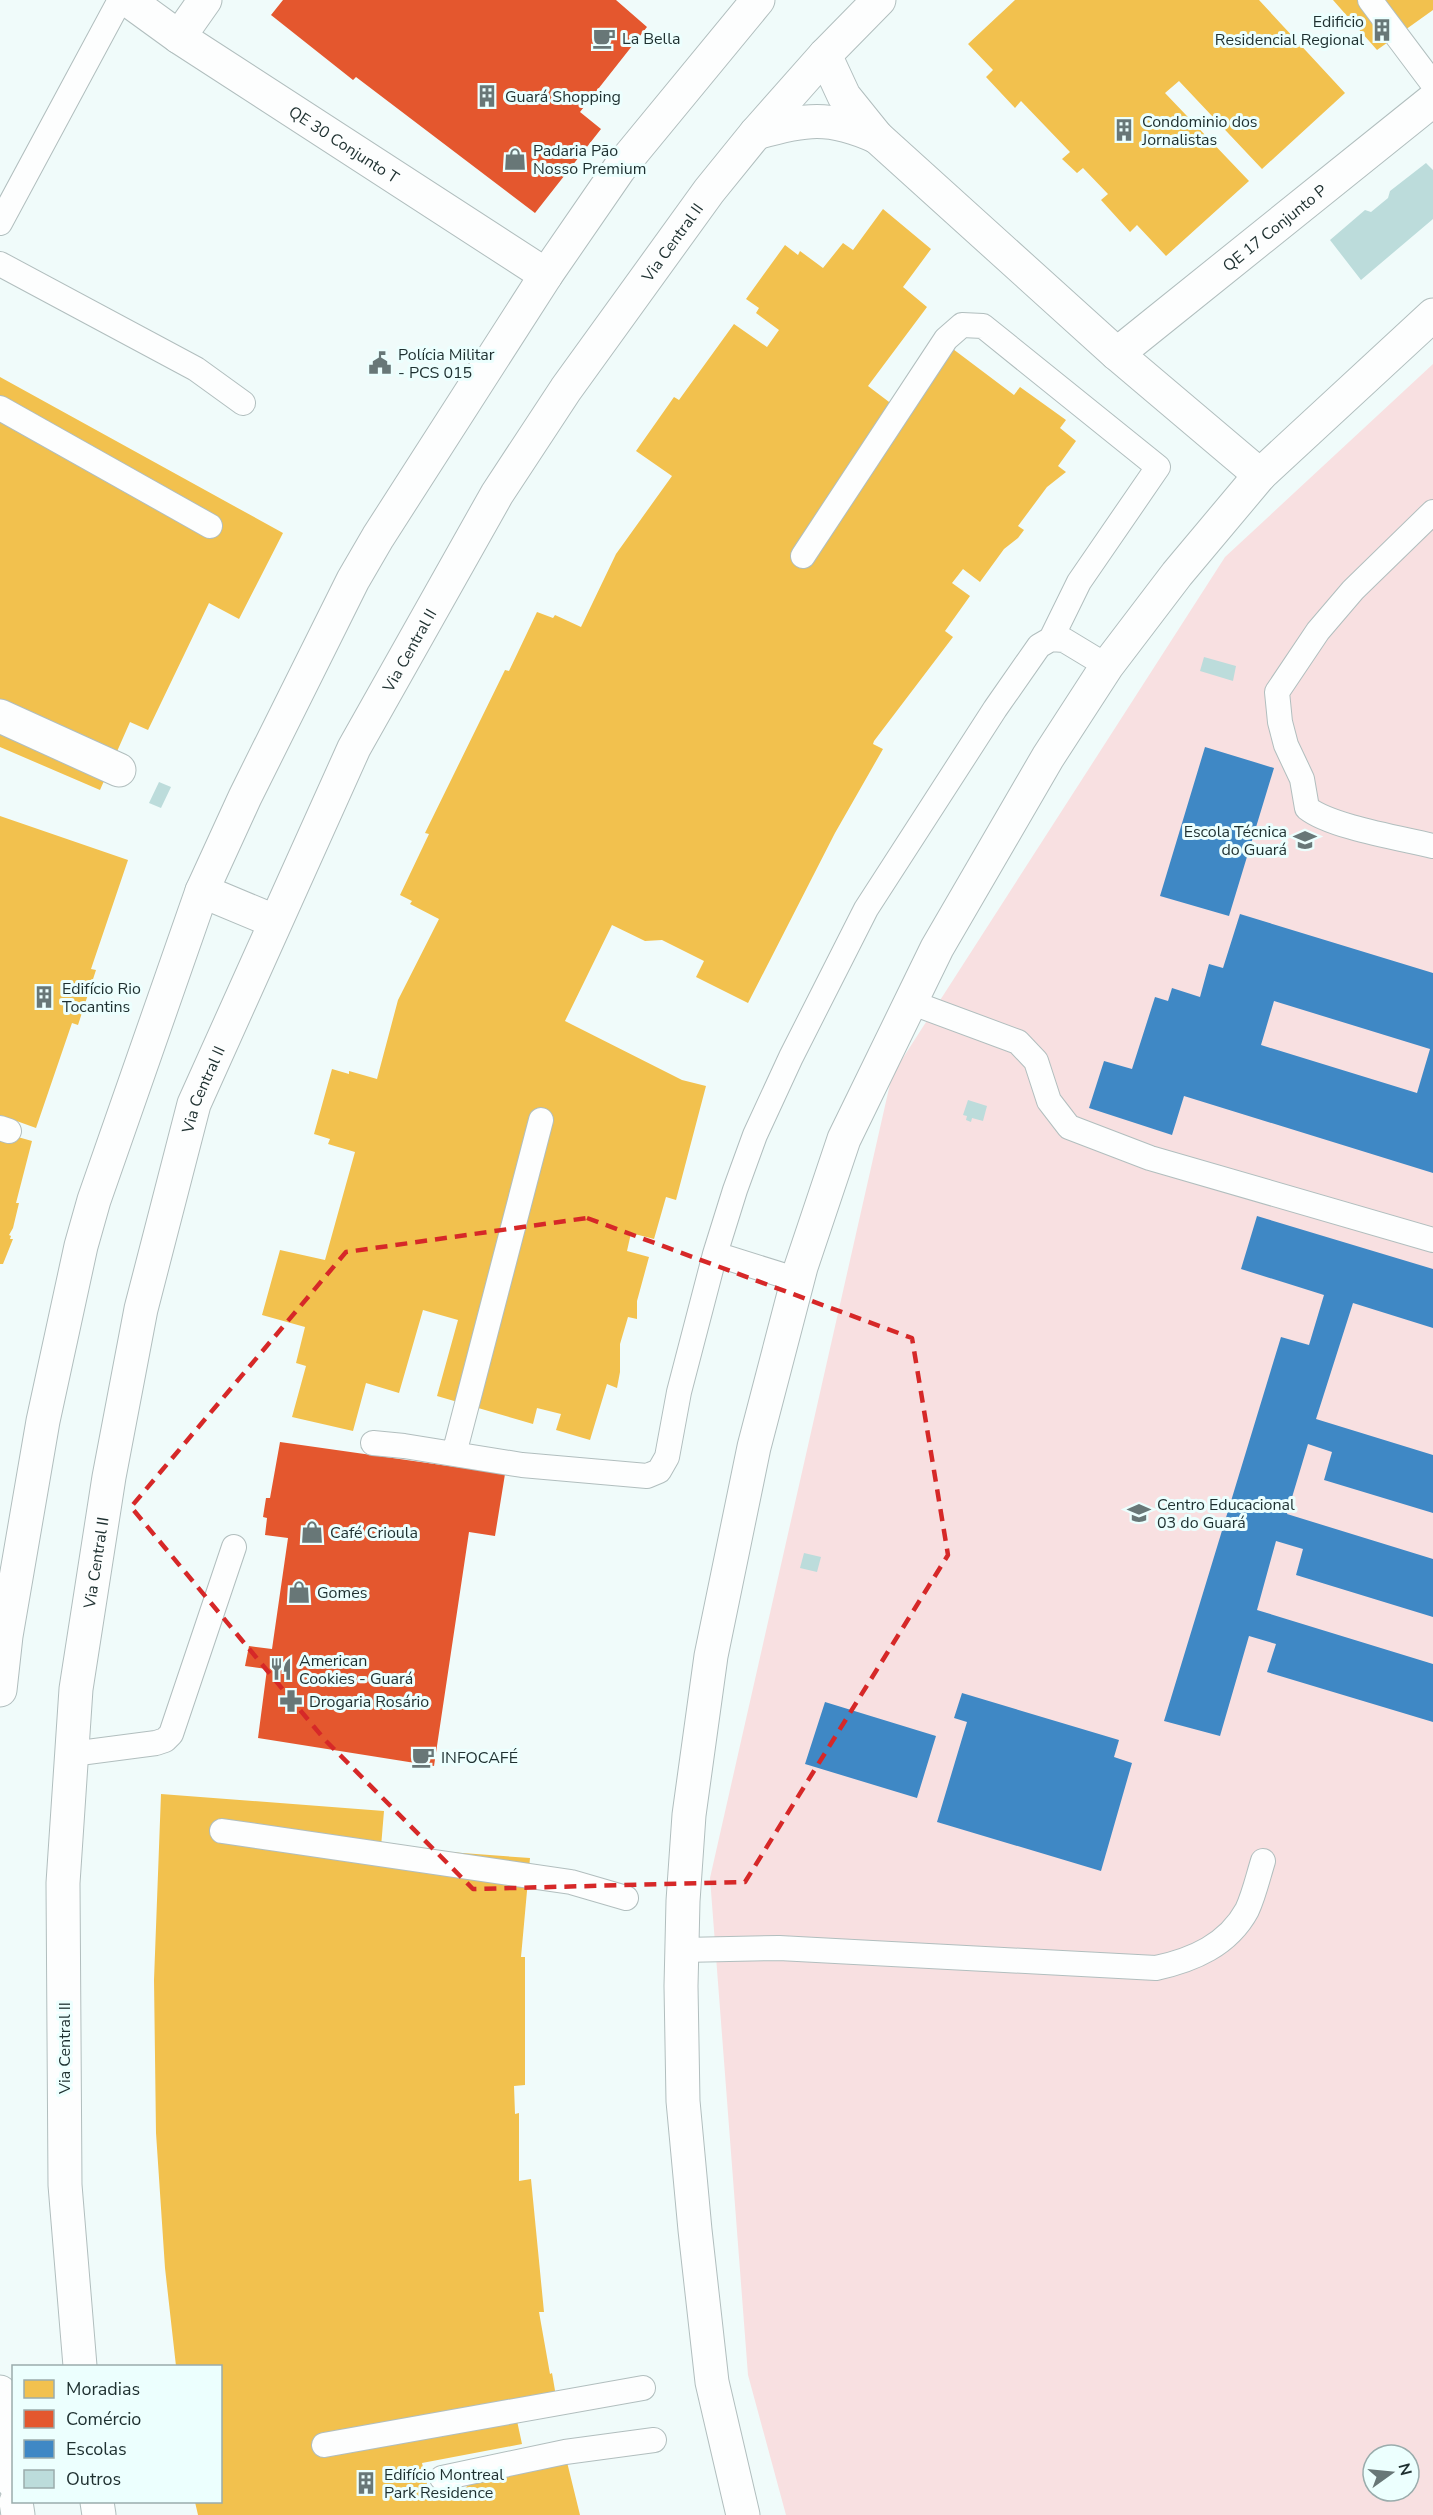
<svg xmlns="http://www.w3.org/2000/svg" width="1433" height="2515" viewBox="0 0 1433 2515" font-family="'Nunito Sans',sans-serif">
<rect width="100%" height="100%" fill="#f0fbfa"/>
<!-- green -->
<path fill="#f8e0e1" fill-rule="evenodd" d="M1433,364V2515H786L748,2375L710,1878L892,1075L1225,557ZM1373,2455H1409V2491H1373Z"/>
<!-- homes -->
<path fill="#f2c14e" d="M1015,0H1259L1345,93L1262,169L1179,81L1165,93L1249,181L1166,256L1137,225L1130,232L1101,200L1108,194L1083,168L1077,173L1062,159L1070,152L1021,101L1015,108L986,77L993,70L968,44Z
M1333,0H1433V10L1377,50Z
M883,209L931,249L903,287L927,307L868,386L897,408L945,343L1014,395L1020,387L1066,420L1060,428L1076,441L1058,466L1066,472L1047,487L1018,526L1024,530L1018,538L1004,549L980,582L963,569L952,583L970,596L945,631L953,637L874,741L873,744L883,749L835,833L748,1003L696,977L704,961L662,940L645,941L612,925L565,1021L682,1080L706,1086L676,1200L666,1197L654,1239L631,1233L627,1251L649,1257L637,1301V1319L628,1317L620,1344V1372L617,1388L607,1384L590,1440L556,1430L561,1414L537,1408L533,1424L437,1396L458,1320L423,1310L399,1393L366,1383L353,1431L292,1417L306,1366L296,1363L305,1327L262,1315L280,1250L325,1260L355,1152L328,1144L330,1139L314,1134L332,1069L349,1074V1071L377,1079L398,1000L439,919L410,904L412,901L400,895L429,834L425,833L505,670L509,671L537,612L553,618L555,615L581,627L616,554L672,476L636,451L674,397L679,400L734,324L767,347L779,330L756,313L759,308L746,299L785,245L798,255L800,251L823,268L843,243L853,250Z
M0,377L283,533L239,619L209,603L148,730L130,722L100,790L0,747Z
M0,816L128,860L91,969L96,970L78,1025L72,1023L36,1128L0,1115Z
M0,1132L32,1141L16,1203H19L13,1228L9,1235L11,1236L10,1239H13L3,1264H0Z
M161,1794L384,1811L381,1847L530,1858L521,1957H525V2085L514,2086L515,2114L519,2113V2181L531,2179L544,2312H539L550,2374L552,2373L558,2408L516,2416L522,2444L422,2463L430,2497L462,2490L480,2477L567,2462L580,2515H198L195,2502H220V2366H176L165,2268L156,2133L154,1980Z"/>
<!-- shops -->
<path fill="#e4572e" d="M283,0H616L647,27L580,112L601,129L535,213L356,77L353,80L271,15Z
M280,1442L505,1474L495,1536L469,1532L434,1766L258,1738L267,1669L245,1666L249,1646L272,1649L288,1538L265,1535L267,1518L263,1517L266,1498H270Z"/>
<!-- schools -->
<path fill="#3f88c5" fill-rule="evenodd" d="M1205,747L1274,768L1229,916L1160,896Z
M1240,914L1433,973V1173L1184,1096L1172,1135L1089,1108L1104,1061L1132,1069L1155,997L1168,1001L1172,988L1200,997L1209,964L1223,968ZM1274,1001L1430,1049L1417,1093L1261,1045Z
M1257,1216L1433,1269V1328L1353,1303L1316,1419L1433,1455V1513L1324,1480L1332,1452L1308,1444L1287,1514L1433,1559V1617L1296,1575L1303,1549L1276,1541L1257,1610L1433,1664V1722L1267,1672L1276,1644L1249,1636L1220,1736L1164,1721L1281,1337L1309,1345L1324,1295L1241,1269Z
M962,1693L1119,1740L1114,1757L1132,1763L1101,1871L937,1822L967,1722L954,1718Z
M825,1702L936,1736L917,1798L805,1764Z"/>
<!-- building -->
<path fill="#bcdcdb" d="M1426,163L1433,170V219L1361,280L1330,240L1365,210L1371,212L1388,198L1390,191Z
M1204,657L1236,666L1233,681L1200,671Z
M159,782L171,787L161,808L149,803Z
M968,1100L987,1106L983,1121L972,1118L971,1122L966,1120L967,1116L963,1115Z
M804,1553L821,1557L817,1572L800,1568Z"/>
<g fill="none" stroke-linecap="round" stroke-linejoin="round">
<!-- service casing -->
<g stroke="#b1bebe" stroke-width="26">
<path id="service" d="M1370,0L1433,84
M0,223L120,0
M0,264L196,369L243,403
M0,408L210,526
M1433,512L1353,590L1318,631L1277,692L1280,722L1286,745L1302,779L1307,808C1331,827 1400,838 1433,846
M803,556L946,339L962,325L983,326L1158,467L1079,582L1051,639
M910,1002L1018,1042L1036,1061L1049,1101L1069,1127L1150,1158L1433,1240
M0,1128L9,1131
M715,1254L798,1280
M373,1443L404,1446L522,1465L647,1476L659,1471L667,1457L679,1392L715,1254L735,1190L755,1135L791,1057L866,909L995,709L1039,646L1051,639L1064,640L1107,666
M454,1454L541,1120
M72,1754L156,1743L165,1740L171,1734L234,1547
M222,1831L571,1882L626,1898
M683,1950L779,1948L1156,1968C1193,1960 1228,1945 1247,1910C1254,1895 1258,1877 1263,1861
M324,2445L643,2388
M442,2478L565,2452L654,2440"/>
</g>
<!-- minor casing -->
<g stroke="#b1bebe" stroke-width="35">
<g id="minor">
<path id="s1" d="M128,0L179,37L546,275"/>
<path d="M179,37L205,0"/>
<path d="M825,55L844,96L877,137L1117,354L1260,475"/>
<path d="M756,133C805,119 829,115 877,137"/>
<path id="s2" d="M1117,354L1433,100"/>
<path d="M0,716L119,770"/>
<path d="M743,2515L712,2382L695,2230L683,2101L681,1986L683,1901L689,1815L711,1656L754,1447L801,1267L844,1139L937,948L1048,757L1107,666L1177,574L1260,475L1433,315"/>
</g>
</g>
<!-- tertiary casing -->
<g stroke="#b1bebe" stroke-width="35">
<g id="tertiary">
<path d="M202,891L274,921"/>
<path d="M0,1690L6,1636L43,1421L81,1246L94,1200L202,891L245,797L353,580L378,537L546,275L619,169L758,0"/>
<path id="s3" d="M80,2366L65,2185L63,1883L76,1689L109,1477L141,1309L194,1104L354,748L497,494L566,389L709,191L756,133L825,55L879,0"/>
<path d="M0,2392L14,2483"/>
<path d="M16,2502L18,2515"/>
<path d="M97,2502L99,2515"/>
</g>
</g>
<!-- service -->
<use href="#service" stroke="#fdfefe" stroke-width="24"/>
<!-- minor -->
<use href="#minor" stroke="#fdfefe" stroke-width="33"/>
<!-- tertiary -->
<use href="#tertiary" stroke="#fdfefe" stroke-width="33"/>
</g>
<!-- marked area -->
<path fill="none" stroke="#d62828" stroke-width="4.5" stroke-dasharray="12 8" stroke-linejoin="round" d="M587,1218L912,1338L948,1555L745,1882L473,1889L325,1740L131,1507L346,1252Z"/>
<!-- icons -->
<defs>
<g id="building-bare" transform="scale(1.8)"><path d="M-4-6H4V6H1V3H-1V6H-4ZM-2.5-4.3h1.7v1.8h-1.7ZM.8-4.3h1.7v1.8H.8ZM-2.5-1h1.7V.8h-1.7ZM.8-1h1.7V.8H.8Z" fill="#687777" stroke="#ecfffe" stroke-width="2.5" paint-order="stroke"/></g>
<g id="cafe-bare" transform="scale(1.8)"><path d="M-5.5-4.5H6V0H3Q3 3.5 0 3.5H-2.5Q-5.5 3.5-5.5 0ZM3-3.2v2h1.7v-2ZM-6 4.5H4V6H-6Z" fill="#687777" stroke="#ecfffe" stroke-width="2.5" paint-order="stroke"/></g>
<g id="shop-bare" transform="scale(1.8)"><path d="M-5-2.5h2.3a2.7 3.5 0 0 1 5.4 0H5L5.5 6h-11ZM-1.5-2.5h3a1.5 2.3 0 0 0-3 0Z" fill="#687777" stroke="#ecfffe" stroke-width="2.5" paint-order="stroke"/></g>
<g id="civic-bare" transform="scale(1.8)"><path d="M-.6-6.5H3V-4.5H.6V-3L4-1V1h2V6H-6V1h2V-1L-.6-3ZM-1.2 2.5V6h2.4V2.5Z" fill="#687777" stroke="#ecfffe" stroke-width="2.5" paint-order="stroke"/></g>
<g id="university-bare" transform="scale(1.8)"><path d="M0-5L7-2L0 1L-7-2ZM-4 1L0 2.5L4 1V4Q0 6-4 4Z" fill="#687777" stroke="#ecfffe" stroke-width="2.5" paint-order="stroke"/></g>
<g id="school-bare" transform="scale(1.8)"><path d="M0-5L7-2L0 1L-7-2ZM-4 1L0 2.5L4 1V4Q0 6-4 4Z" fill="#687777" stroke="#ecfffe" stroke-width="2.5" paint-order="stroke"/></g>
<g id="restaurant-bare" transform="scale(1.8)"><path d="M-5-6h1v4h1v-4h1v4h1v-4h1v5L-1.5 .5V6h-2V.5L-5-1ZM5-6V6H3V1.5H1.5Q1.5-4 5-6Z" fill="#687777" stroke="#ecfffe" stroke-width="2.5" paint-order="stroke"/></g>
<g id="pharmacy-bare" transform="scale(1.8)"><path d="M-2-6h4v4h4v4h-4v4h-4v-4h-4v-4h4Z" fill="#687777" stroke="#ecfffe" stroke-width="2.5" paint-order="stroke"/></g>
</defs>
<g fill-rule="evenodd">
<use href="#building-bare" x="1382" y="30"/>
<use href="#cafe-bare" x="604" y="38"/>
<use href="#building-bare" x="487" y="96"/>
<use href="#building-bare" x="1124" y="130"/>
<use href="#shop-bare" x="515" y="159"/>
<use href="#civic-bare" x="380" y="363"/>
<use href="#university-bare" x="1305" y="840"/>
<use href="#building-bare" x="44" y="997"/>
<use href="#school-bare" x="1139" y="1513"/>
<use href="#shop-bare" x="312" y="1532"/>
<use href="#shop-bare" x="299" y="1592"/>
<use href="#restaurant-bare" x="281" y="1669"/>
<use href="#pharmacy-bare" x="291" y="1701"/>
<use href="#cafe-bare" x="423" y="1757"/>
<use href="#building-bare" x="366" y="2483"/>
</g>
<g text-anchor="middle" stroke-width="6" stroke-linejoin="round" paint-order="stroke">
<!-- poi labels -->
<g font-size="16" fill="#1e3030" stroke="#ecfffe" text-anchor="start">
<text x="1364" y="27" text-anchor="end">Edificio<tspan x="1364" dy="18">Residencial Regional</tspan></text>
<text x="622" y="44">La Bella</text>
<text x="505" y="102">Guará Shopping</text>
<text x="1142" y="127">Condominio dos<tspan x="1142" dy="18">Jornalistas</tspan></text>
<text x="533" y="156">Padaria Pão<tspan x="533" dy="18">Nosso Premium</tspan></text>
<text x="398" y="360">Polícia Militar<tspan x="398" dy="18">- PCS 015</tspan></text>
<text x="1287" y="837" text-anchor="end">Escola Técnica<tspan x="1287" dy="18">do Guará</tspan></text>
<text x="62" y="994">Edifício Rio<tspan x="62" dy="18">Tocantins</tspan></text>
<text x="1157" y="1510">Centro Educacional<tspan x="1157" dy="18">03 do Guará</tspan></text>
<text x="330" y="1538">Café Crioula</text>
<text x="317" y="1598">Gomes</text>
<text x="299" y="1666">American<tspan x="299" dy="18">Cookies - Guará</tspan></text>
<text x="309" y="1707">Drogaria Rosário</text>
<text x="441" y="1763">INFOCAFÉ</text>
<text x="384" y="2480">Edifício Montreal<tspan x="384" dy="18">Park Residence</tspan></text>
</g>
<!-- street labels -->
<g font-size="16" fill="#1e3030" stroke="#ecfffe">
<text dy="6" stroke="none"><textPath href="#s1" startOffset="260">QE 30 Conjunto T</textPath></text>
<text dy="6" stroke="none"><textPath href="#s2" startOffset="202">QE 17 Conjunto P</textPath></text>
<text dy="6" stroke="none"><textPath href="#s3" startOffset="2264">Via Central II</textPath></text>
<text dy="6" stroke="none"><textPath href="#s3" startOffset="1778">Via Central II</textPath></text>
<text dy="6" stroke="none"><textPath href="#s3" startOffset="1292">Via Central II</textPath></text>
<text dy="6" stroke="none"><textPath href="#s3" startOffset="806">Via Central II</textPath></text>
<text transform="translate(64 2048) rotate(-90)" y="6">Via Central II</text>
</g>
</g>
<!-- legend -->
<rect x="12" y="2365" width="210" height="138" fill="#ecfffe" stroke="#9aacac" stroke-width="1.5"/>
<rect x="24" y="2380" width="30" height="18" fill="#f2c14e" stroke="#9aacac" stroke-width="1.5"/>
<text x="66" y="2395" font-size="18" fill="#1e3030">Moradias</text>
<rect x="24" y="2410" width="30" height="18" fill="#e4572e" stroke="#9aacac" stroke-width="1.5"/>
<text x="66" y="2425" font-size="18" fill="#1e3030">Comércio</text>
<rect x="24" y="2440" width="30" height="18" fill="#3f88c5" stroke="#9aacac" stroke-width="1.5"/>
<text x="66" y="2455" font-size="18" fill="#1e3030">Escolas</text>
<rect x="24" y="2470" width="30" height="18" fill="#bcdcdb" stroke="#9aacac" stroke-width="1.5"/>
<text x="66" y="2485" font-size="18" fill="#1e3030">Outros</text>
<!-- north arrow -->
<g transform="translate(1391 2473) rotate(75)"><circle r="28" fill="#ecfffe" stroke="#9aacac" stroke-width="1.5"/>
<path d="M0-4.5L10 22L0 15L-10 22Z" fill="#687777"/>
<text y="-9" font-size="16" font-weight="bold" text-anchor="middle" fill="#1e3030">N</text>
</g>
</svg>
